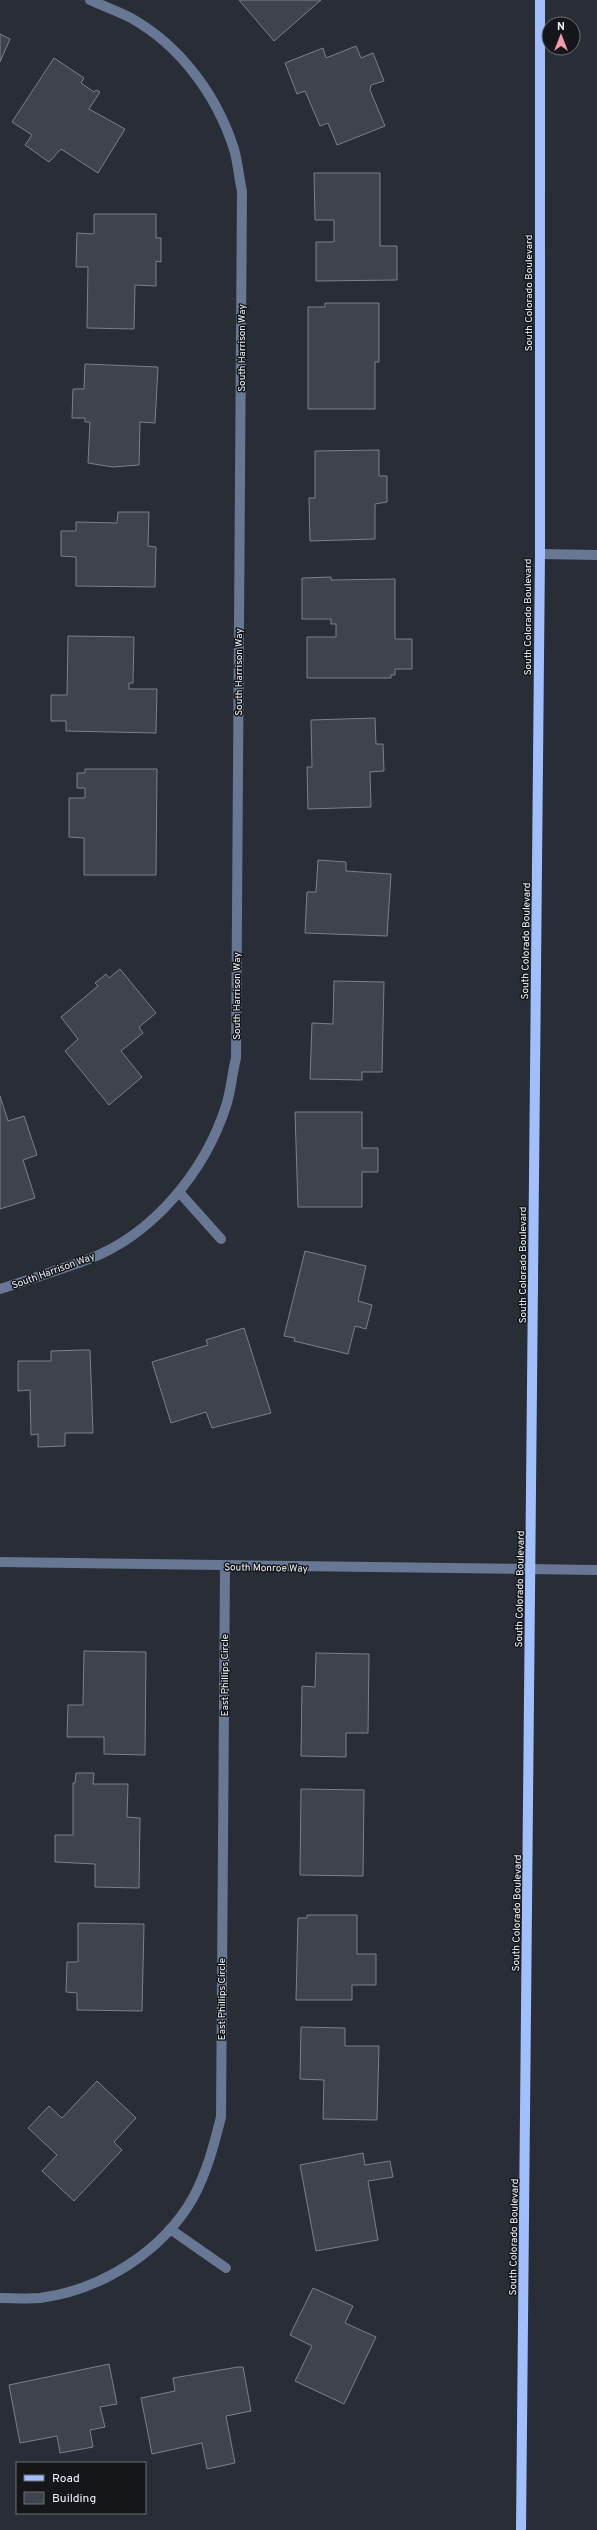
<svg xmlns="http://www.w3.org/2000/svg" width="597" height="2530" viewBox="0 0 597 2530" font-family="Overpass,sans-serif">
<rect width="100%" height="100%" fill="#292e36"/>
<!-- building -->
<path fill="#3e434c" stroke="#7a818a" d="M239,0H321L274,41Z
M0,34L10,39L0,62Z
M356,46L361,58L373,53L384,81L371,85L370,90L385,126L337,145L328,123L320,126L305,91L297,94L285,63L323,48L326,58Z
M54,58L84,78L81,83L94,92L96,90L100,92L89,109L125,129L98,173L61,149L49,162L25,145L32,135L12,122Z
M314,173H380V246H397V280L316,281V242H334V220H315Z
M94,214H156V238H161V262L156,261V286L135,285L134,329L87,328L88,267H76L77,233L94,234Z
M325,303H379V362H375V409H308V307H325Z
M85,364L158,367L155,423L140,422L139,465L113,467L88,463L90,422H85V418H72L73,389H84Z
M379,450V476H387V502L375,504V539L310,541L309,498H315V451Z
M118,512H149L148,546L156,547L155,587L76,586V557L61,556V531H76V522L117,523Z
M331,577V580L395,579V639H412V669H395V675H391V678H307V637H336V624H331V619H302V578Z
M68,636L134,637L133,683H129V689H157L156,733L66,731V721H51V695H67Z
M375,718L376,744H383L384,771L370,772L371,807L308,809L307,767H312L311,720Z
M85,769H157L156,875H84V838L69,837V798H85V788H77V773H85Z
M318,860L346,862V871L391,874L387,936L305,933L307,892H316Z
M120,969L156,1013L139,1027L143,1033L121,1051L142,1077L109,1105L65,1051L78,1039L61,1017L98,986L95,983L106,974L109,978Z
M334,981L384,982L382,1072H362V1080L310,1079L312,1023L333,1024Z
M0,1096L8,1121L24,1116L37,1155L23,1160L35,1198L0,1209Z
M295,1112H362V1148H378V1172H362V1207H298Z
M305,1251L366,1266L358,1301L372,1305L366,1329L355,1326L348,1354L294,1341L295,1338L284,1336Z
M244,1328L271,1413L212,1428L206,1412L171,1423L152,1362L208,1345L206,1340Z
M83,1350H90L93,1433H65V1446L38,1447V1434L31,1435L30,1390L18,1391V1361H51V1351Z
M84,1651L146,1652L145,1755L104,1754V1737H67L68,1705H83Z
M316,1653L369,1654L368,1733H346V1757L301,1756L302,1686L315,1687Z
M76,1773H94L93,1784H128L127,1817L140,1818L139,1888L95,1887V1864L55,1862V1835H73V1783H75Z
M301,1789L364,1790L363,1876L300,1875Z
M307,1915H357V1954H376V1985H352V2000H296L298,1918H307Z
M78,1923L144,1924L142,2011L77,2010V1993L66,1992L67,1962H78Z
M301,2027L345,2028V2046H379L377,2120L323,2119L324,2080L300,2079Z
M97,2081L136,2118L114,2142L122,2150L74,2201L42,2171L57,2155L28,2128L49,2106L62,2118Z
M363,2153L365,2165L390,2161L393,2177L368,2181L378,2240L316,2251L300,2165Z
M313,2288L353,2306L345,2323L376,2337L344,2404L295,2381L312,2346L290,2335Z
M109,2364L117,2404L100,2407L105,2427L90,2430L93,2447L60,2453L57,2436L20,2443L9,2385Z
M238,2367H243L251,2411L226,2416L235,2463L207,2469L202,2443L152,2454L141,2398L175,2391L173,2378Z"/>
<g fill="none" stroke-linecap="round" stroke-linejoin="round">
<!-- minor -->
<path stroke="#687794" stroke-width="10" d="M540,554L597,555
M179,1192L221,1239
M0,1289C30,1279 60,1270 89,1259C154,1234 205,1171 226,1106C231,1091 232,1074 236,1058L242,191C239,178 238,163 234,149C217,96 181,46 131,18C118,11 103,6 90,0
M0,1562L597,1570
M170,2229L226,2268
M0,2298C13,2298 27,2299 40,2298C101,2290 162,2252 193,2198C207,2172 214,2145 221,2117L225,1566"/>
<!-- major -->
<path stroke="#a1bffc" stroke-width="10" d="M521,2530L540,554V0"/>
</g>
<g text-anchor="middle" stroke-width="3" stroke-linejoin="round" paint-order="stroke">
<!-- street labels -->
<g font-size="10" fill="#f1f4fa" stroke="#14161a">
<text transform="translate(528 293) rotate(-90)" y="4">South Colorado Boulevard</text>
<text transform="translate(241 348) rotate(-90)" y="4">South Harrison Way</text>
<text transform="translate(527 617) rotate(-90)" y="4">South Colorado Boulevard</text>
<text transform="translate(238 672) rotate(-90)" y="4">South Harrison Way</text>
<text transform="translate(525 941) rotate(-89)" y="4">South Colorado Boulevard</text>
<text transform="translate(236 996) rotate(-90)" y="4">South Harrison Way</text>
<text transform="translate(522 1265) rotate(-90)" y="4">South Colorado Boulevard</text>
<text transform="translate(53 1270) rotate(-20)" y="4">South Harrison Way</text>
<text transform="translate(266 1567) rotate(1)" y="4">South Monroe Way</text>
<text transform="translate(519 1589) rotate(-89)" y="4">South Colorado Boulevard</text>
<text transform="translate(224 1675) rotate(-90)" y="4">East Phillips Circle</text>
<text transform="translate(516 1913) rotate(-89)" y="4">South Colorado Boulevard</text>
<text transform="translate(221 1999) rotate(-90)" y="4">East Phillips Circle</text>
<text transform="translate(513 2237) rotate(-89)" y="4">South Colorado Boulevard</text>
</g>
</g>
<!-- legend -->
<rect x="16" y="2462" width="130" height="52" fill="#14161a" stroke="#6c6f74"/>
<rect x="24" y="2475" width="20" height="6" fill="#a1bffc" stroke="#6c6f74"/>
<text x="52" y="2482" font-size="12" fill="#f1f4fa">Road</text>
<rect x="24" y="2492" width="20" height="12" fill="#3e434c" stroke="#6c6f74"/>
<text x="52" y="2502" font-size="12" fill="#f1f4fa">Building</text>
<!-- north arrow -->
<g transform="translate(561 36)"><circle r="19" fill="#14161a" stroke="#6c6f74"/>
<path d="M0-3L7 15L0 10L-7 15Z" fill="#f29aad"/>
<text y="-6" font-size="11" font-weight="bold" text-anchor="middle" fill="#f1f4fa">N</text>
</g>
</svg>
